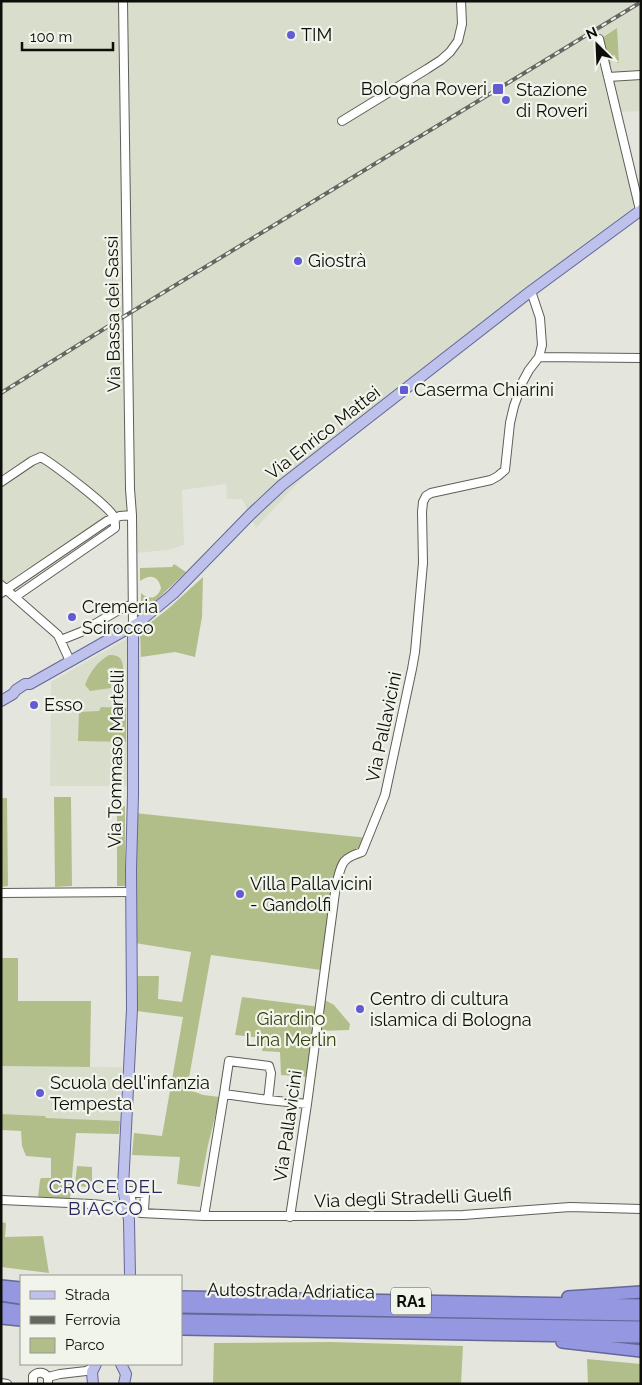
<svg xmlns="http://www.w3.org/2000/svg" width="642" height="1385" viewBox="0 0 642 1385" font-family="Raleway,sans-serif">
<rect width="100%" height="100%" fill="#e4e6dd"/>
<!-- built -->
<path fill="#d9ddcc" d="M1,1H641V111L620,112L641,194V199L634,203L632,209L574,251L577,264L307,473L256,528L242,499H227L226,484L182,490L184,545L168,550L134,553L133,518L120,515L1,594Z
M140,631L141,657L139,786H50L51,682Z
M1,1066L122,1067L120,1121H92L45,1118V1116L1,1114Z"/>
<!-- green -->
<path fill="#b2be8a" d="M617,28L619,63H617L615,55L609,57L611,64L609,65L602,38Z
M174,564L186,572L149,607H144L141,603V593C149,601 158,598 161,588C158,575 150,574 140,581V568L172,567Z
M203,577L202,617L195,657L175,652L141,657L140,631L169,608Z
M109,655C127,654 123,670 122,682C121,673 120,664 108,669L107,671L111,681V688L90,691L85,685C90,672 96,663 109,655Z
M101,707L126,708V742L78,741L79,712L99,711Z
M54,797H71L72,886L55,887Z
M1,798H7L8,886L1,887Z
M125,806V886H117V807Z
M135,813L368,838L362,852L341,866L321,970L211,955L187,1089L203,1095L220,1097L208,1145L200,1187L177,1184L180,1157L132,1155L134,1133L162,1136L183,1017L137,1011L138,976H159L158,999L182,1002L191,952L135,943Z
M1,958H18V1001H91L90,1067L1,1066Z
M242,997L320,1007L311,1077L281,1075L280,1052L262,1051L264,1038L235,1035Z
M323,999L334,1005L350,1024L349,1030L319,1031Z
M1,1114L45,1116L46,1118L120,1121L119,1134L76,1133L70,1199L38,1197L40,1180L41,1178H51V1158L26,1156L22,1146L21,1131L1,1130Z
M77,1166L92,1167V1184L87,1187L78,1186L77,1191L74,1193Z
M1,1222L6,1223L5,1237L43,1236L49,1273L1,1267Z
M332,1342L463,1346L461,1384H213L214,1343Z
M587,1359L641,1364V1384H588Z"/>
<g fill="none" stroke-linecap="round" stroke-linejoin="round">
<!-- minor casing -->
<g stroke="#5d5f57" stroke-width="10">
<path id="minor" d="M123,1L130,489L132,515L133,627
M599,39L640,210
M608,77L641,75
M342,121L427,69L441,60L450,52L458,41L462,24L461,1
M539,357L641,358
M1,482L32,461L41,457C53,464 109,506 114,517C115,520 115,525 115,528L15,597
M1,585L58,635L70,661
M1,593L107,521L120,516L132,515
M61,640L81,632L124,607L133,605
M1,893L132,892
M224,1094L229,1061L269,1066L271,1073L268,1100L307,1104
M130,1191L145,1194L144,1210C131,1206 132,1205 130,1191Z
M1,1200L92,1204L122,1207L141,1213L204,1216H412L463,1215L570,1207L641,1209
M204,1216L224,1094L268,1100
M290,1217L307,1104L336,885C342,864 340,859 362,852L385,795L412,669L415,652L423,563L422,512L423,502L426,496L431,493L491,480L498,476L505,470L510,423L514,406L523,381L529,370L539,357L542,345L540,318L531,291
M48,1377L60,1374L86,1371L94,1367
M1,1383L7,1384
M33,1384V1376C38,1371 44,1372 48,1377V1384"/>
</g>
<!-- major casing -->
<g stroke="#656796" stroke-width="12">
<path id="major" d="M1,701L13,694L16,690L25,684H30L138,623L173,594L251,514L282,485L531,291L641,210
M130,1276L129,1220L123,1188L132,1009L131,869L133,795V627
M121,1364L126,1374L124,1384
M93,1384L92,1372L96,1364"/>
</g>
<!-- highway casing -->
<g stroke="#656796" stroke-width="14">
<path id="highway" d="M1,1286L21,1288
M1,1295L21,1298
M181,1297L641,1305
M568,1297L641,1292
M181,1307L641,1315
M1,1308L21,1311
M1,1318L21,1320
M181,1320L641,1327
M181,1329L641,1337
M562,1342L641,1351"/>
</g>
<!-- minor -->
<use href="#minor" stroke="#fff" stroke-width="8"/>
<!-- major -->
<use href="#major" stroke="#bfc1ed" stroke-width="10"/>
<!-- highway -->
<use href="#highway" stroke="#9598e1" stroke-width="11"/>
<!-- rail casing -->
<g stroke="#666661" stroke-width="4">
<path id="rail" d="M1,393L128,314L641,2"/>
</g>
<!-- rail -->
<use href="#rail" stroke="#f1f4ea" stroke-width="2" stroke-dasharray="5.5" stroke-linecap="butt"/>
</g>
<!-- markers -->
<g fill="#625bd4" stroke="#f1f4ea" stroke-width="2">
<circle cx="291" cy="35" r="5"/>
<rect x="492" y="83" width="12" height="12" rx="2.5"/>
<circle cx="506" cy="100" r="5"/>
<circle cx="298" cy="261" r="5"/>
<rect x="399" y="385" width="10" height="10" rx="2.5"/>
<circle cx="72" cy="617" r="5"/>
<circle cx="34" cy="705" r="5"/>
<circle cx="240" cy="894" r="5"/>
<circle cx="360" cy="1009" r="5"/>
<circle cx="40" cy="1093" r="5"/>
</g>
<g text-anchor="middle" stroke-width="4.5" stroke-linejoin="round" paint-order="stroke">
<!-- shield labels -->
<rect fill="#f1f4ea" stroke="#51524d" stroke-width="1" x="391" y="1287.5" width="40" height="27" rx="4"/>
<g font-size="16" font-weight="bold" fill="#0d0d0a">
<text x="411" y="1307">RA1</text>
</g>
<!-- poi labels -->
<g font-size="18" fill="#0d0d0a" stroke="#f1f4ea" text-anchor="start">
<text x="301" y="41">TIM</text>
<text x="487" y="95" text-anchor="end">Bologna Roveri</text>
<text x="516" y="96">Stazione<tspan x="516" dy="21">di Roveri</tspan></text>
<text x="308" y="267">Giostrà</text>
<text x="414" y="396">Caserma Chiarini</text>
<text x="82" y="613">Cremeria<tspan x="82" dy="21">Scirocco</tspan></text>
<text x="44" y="711">Esso</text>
<text x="250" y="890">Villa Pallavicini<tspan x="250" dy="21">- Gandolfi</tspan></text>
<text x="370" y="1005">Centro di cultura<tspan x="370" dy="21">islamica di Bologna</tspan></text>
<text x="50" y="1089">Scuola dell'infanzia<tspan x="50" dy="21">Tempesta</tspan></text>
</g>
<!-- street labels -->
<g font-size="18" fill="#0d0d0a" stroke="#f1f4ea">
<text transform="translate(113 314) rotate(-91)" y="6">Via Bassa dei Sassi</text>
<text transform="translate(323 433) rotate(-38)" y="6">Via Enrico Mattei</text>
<text transform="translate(384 727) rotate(-78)" y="6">Via Pallavicini</text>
<text transform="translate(116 759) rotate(-89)" y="6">Via Tommaso Martelli</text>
<text transform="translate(288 1126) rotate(-82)" y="6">Via Pallavicini</text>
<text transform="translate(413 1198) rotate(-2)" y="6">Via degli Stradelli Guelfi</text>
<text transform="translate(291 1291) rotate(1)" y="6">Autostrada Adriatica</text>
</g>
<!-- park labels -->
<g font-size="18" fill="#384113" stroke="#f1f4ea">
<text x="291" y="1025">Giardino<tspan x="291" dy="21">Lina Merlin</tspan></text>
</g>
<!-- neighbourhood labels -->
<g font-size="19" letter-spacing="1" fill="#292660" stroke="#f1f4ea">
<text x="106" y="1193">CROCE DEL<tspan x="106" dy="22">BIACCO</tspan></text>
</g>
</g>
<!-- border -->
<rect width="642" height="1385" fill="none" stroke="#0d0d0a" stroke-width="5"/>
<!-- legend -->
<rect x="20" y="1275" width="162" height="90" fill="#f1f4ea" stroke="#969890"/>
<rect x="30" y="1291" width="25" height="8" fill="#bfc1ed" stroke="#969890"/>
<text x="65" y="1300" font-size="15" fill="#0d0d0a">Strada</text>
<rect x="30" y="1316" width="25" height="8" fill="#666661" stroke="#969890"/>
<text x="65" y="1325" font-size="15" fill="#0d0d0a">Ferrovia</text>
<rect x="30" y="1338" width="25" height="15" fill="#b2be8a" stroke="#969890"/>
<text x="65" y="1350" font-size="15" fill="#0d0d0a">Parco</text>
<!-- north arrow -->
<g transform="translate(597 45) rotate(336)" stroke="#f1f4ea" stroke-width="4" paint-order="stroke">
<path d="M0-4L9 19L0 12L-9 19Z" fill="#0d0d0a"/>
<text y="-8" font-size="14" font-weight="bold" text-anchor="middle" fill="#0d0d0a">N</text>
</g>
<!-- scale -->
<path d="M22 42v8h91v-8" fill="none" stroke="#0d0d0a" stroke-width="2.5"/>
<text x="30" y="42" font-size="15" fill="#0d0d0a" stroke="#f1f4ea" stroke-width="4" paint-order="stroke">100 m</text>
</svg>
